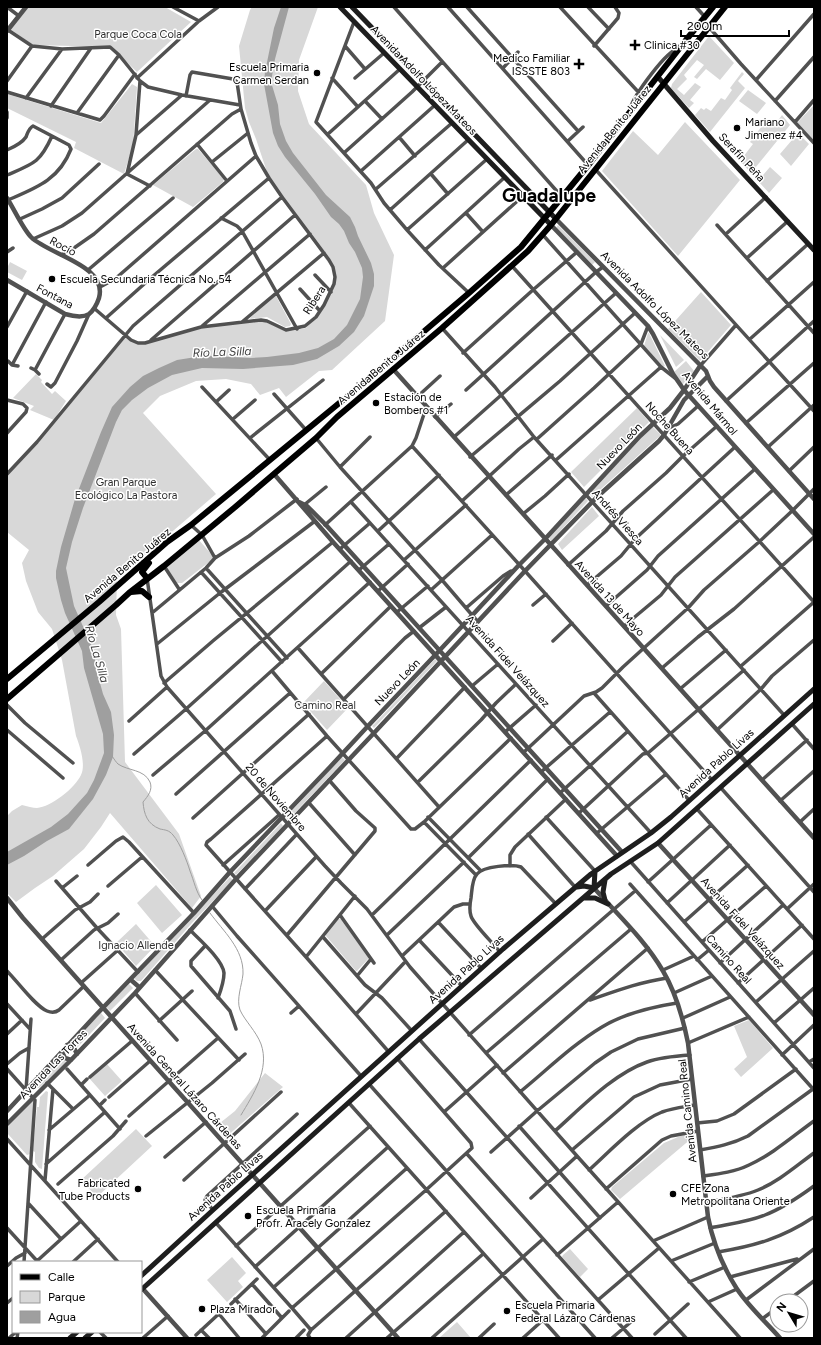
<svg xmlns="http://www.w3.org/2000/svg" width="821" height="1345" viewBox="0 0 821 1345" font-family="Figtree,sans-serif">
<rect width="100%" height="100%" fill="#fff"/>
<!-- green -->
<path fill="#d8d8d8" d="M28,7H165L191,22L137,72L111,47L33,45L10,29Z
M252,7H318L299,60L298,91L309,124L366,185L374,213L394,255L385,321L332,370L319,371L286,397L279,388L260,395L251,384L226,379L196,381L160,396L143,413L216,494L117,579L116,615L121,629L125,762L179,834L201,896L192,908L110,813L101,827L84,849L53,876L35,888L16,902L7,893V816L12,811L22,805C27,806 33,808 37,808C51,807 75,788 81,775C86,765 80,746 76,736L62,660L52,629L38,612L26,581L22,563L29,550L7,532V474L15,466L125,335L138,343L191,329L261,320L283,330L301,328V329L306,328L320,311L334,284V271L269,178L256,139L249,122L245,108L239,46L250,10Z
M709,36L734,63L720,80L706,69L697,79L694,77L704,65L697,60L684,75L687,79L677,89L684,95L695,83L701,87L690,100L694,103L689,108L671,88L672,84Z
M742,72L744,74L738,81L745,88L710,132L695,115L701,108L704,110L706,108L711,111L721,98L725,100L732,90L730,88Z
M132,84L137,87L133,146L124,174L74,148L76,142L7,108V94L101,123Z
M748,90L766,103L757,114L739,101Z
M814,105V141L797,123Z
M782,115L790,125L751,173L740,161L753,144L750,142L765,122L773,127Z
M685,122L740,180L678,256L602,171L633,131L658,155Z
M798,133L809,144L791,166L780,154Z
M196,149H198L224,179L223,182L193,207L153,185Z
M770,167L782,178L769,193L758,181Z
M558,225L595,262L592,265L556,228Z
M10,262L27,271L22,280L7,272V268Z
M701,292L731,325L700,361L668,329Z
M274,296H276L291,324L290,326L285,327L267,317L250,319L251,317Z
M648,333H649L665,366L663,367L644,346Z
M660,335L684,360L676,367Z
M686,361L694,371L683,384H681L674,372Z
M36,374L42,380L41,382L52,394L55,391L66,401L54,420L30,410L34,406L13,398Z
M637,408L649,422L584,487L571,472Z
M651,425L660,434V436L592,497L588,492Z
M584,496L588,501L551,541L548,536Z
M592,507L599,516L562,550L558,544Z
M198,539L213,556V559L182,583H177L164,566Z
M435,659L437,661L374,728L372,726L378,720Z
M324,681L348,708L327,730L303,703Z
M342,757L345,760L288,820L286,817Z
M281,823L283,826L236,875L234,873Z
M230,877L233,880L192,923L141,981H137L134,978Z
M156,885L182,915L162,933L137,903Z
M338,919H341L369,958L357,971H356L326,936V934Z
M136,924L155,946L136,966L116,943Z
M129,984L133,988L110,1011L106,1007Z
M101,1013L105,1018L76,1049L71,1044Z
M749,1020L773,1048L741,1077L734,1069L747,1057L734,1026Z
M61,1056L66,1062L39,1088L36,1087L35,1085Z
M106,1063L122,1081L105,1096L89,1078Z
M265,1073L283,1087L225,1138L215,1127L235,1111Z
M46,1091L48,1092L42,1169L39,1168L35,1162V1152L33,1151L37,1107H39L40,1097Z
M34,1100L30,1154L27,1155L7,1133V1127Z
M136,1129L152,1146L97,1197L81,1180Z
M691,1133L693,1134L692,1138L620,1199L611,1190L612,1187L664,1143L678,1137Z
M570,1249L588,1269L580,1277L562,1257L563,1255Z
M232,1257L246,1273L238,1281L243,1287L227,1302L207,1280Z
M457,1322L471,1338H439Z"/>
<!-- water -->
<path fill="#9f9f9f" d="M281,7H289L275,59L271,82L278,105L280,124L286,141L293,153L326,195L350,217L355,227L358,236L371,263L374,274V286L364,316L354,332L339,346L317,359L293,365L267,367L243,369L202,368L172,375L148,388L132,400L122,410L116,422L83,508L72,542L66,568L74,606L93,649L97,672L103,694L111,712L114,735L113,757L106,775L93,799L69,829L47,841L24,856L7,865V852L51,827L68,814L87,793L94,780L104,753L103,734L84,668L82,651L65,613L61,600L56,578V571L61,547L75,499L101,432L112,407L130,387L143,376L159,368L177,360L196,357L213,356L250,358L267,357L299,353L318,348L334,339L347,325L360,299L363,277L362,268L355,252L349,243L344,231L339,224L331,217L315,194L285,157L278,146L273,133L264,84L265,72L274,28Z"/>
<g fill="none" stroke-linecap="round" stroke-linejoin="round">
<!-- stream -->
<path stroke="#9f9f9f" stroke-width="1" d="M112,756C114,759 116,762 118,764C128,771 144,769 150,782C153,790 148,796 143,802C144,814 147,824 160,829C165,830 169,830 173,835C180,843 187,861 190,871C194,881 196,892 202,900
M210,913C223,931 244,949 243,974C242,985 236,999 240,1010C245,1021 256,1031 261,1044C270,1069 253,1095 241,1115"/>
<!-- minor -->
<path stroke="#515151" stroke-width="3.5" d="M7,7L19,16
M173,7L199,21
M394,7L562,197
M448,7L588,165
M467,7L578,131
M560,7L642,96
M588,7L609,29
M696,7L705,17
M354,22L316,122L371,183L384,203L407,230L439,265L469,293
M709,27L741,64L814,143
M8,30L32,46L62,49L110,47L119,55L140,81L148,87L182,95L240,105
M345,46L365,69
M594,46L618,18L619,13L615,7
M503,68L518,52
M137,78L199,21L218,7
M332,78L358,107
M355,78L384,53
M756,80L814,14
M7,81L32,46
M140,81L136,135L127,174L150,186
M7,92L100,120L104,116L135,74
M26,98L62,49
M365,101L382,119
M775,101L814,57
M51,106L91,48
M630,109C634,95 666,51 679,48
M7,112V118
M77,113L119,55
M795,122L814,100
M328,134L400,69
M136,135L182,95
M399,137L415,156
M568,141L583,127
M197,144L227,181
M7,150C14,147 22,143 26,137C28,132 29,128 33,126L69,145L71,149C59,180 36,188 8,200
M345,152L412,92L442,62
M212,162L248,133
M595,169L814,411
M361,171L435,105
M431,174L448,194
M7,175C33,164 40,163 52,136
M376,189L452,123
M390,210L468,140
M466,213L483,232
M221,218L237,226L242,231L297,329
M20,219L42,209L62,198L99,164
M717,225L814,333
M407,230L487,159
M726,234L766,197
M543,235L661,367L675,378
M33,239L62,226L82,213L210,100
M425,250L505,177
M7,252L13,248
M61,255L74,248L94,234L232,114L241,109
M747,258L788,221
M512,266L814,602
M443,268L523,196
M88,270L173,198
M315,275L331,292
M767,281L808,244
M100,287L115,279L256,156
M300,289L320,311
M95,309L131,340L138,343H145L201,327L261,320L267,321L286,330L305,326L316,317L324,305L334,284L335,277L333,267L329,260L282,197L269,178L256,156L251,143L241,109L237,82L233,79L192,72L190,75L186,96
M106,318L152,277L269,178
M242,322L324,253
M7,327L27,291
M201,327L310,234
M442,328L495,387L534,437L784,715
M750,339L814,282
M151,340L295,215
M463,353L534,289L577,252
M8,361L12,365L18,366
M12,365L46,302
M700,366L736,325
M31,368L35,370L39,374
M35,370L65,314
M47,384L51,387L55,383L77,341L89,314
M202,387L270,460
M466,390L596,272L603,267
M274,394L306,430
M417,397L440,376
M7,400L23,404L27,408L26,412L7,433
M726,401L814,321
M216,402L229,390
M435,417L451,404
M233,419L255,400
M746,423L814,363
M669,428L678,424L698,406
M454,437L616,293
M250,438L323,380
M316,438L340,467L442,580L478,622
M537,439L594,388L641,344L648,326
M412,446L525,571L712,780
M768,447L814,405
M470,457L560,381L635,313
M556,460L661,367
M340,467L370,437
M789,471L814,447
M7,474L37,442L133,326L282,197
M506,495L552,455
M462,501L519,449L534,437
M351,502L651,833
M304,505L326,487
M523,514L545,496L569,474
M191,525L202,535L215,558
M325,525L412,446L416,438L426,408
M378,531L439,475
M340,549L370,523
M404,560L466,505
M568,565L606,531L623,511L666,473L683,456L717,426
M164,566L179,589
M206,568L287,658
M359,570L389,544
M201,572L282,662
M147,578L161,676L167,687L325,866L341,883L367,909L410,967L577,1156L740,1338
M587,585L621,556L635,539L735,447
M431,590L492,535
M378,591L408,564
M533,605L546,594
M606,606L647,570L658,556L755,469
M466,608L503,576L511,571
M397,612L428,586
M152,613L206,568L215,558L249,536L297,499
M624,626L661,595L675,577L773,490
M419,628L446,607
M553,641L572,623
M157,644L220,593L315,521
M298,648L439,807
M741,666L814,602
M662,668L698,637L734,609L814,537
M272,671L327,736L411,829H415L424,822L511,738
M321,674L391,606
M164,683L214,640L333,542
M472,686L498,664
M680,689L726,650
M594,693L689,800
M344,699L405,638L414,631
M7,705L25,723L73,763
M129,721L167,687
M792,724L814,749
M7,730L63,778
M717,730L761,689L772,676L814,640
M505,732L536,705
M327,736L211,839L207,842L206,845L306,957L388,1051
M524,752L584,696L596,692L602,688L623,667L688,608L704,590L759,542L792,511L814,489
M134,754L186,709L351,561
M397,758L465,687
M541,772L610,712
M153,775L205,731L370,582
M762,780L807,740
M418,782L481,720L496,703L516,684
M721,788L814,892
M560,793L627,732
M176,794L290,693
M780,801L814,771
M309,803L355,855
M697,809L814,939
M579,813L643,754L648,753L744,670
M428,817L480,870
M546,817L595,871
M193,818L309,714
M424,822L476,875
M800,822L814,809
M597,833L666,774
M528,834L575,887
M468,858L548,779
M630,861L814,1068
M88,865L116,841L123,837L129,842L194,913
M223,865L279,815
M510,866V855L515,847L566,799
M56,881L97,928L138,972
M648,882L711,825
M630,884L814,1090
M108,886L142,857
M62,888L77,876
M245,889L296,835
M667,903L730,845
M212,906L237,936L361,1076
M787,909L814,884
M265,911L316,857
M340,915L374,963
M372,915L531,760
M684,922L748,865
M439,923L481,968
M190,930C199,939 223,960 224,973C224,981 221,990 218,998
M287,935L375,831V828L356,811L329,780
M387,935L464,862
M323,937L365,985L382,998L412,1031
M42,939L75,910L90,902L98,894
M420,941L462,986
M702,942L766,886
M205,946L191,961V966L230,1011L236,1029
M500,952C494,944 473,924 471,916C469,910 470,903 471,898C472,890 472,879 477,874C483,866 513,864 521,867L556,904
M402,956L454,907L463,904H470
M306,957L355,896
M61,960L94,930L108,923L118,914
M697,960L709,950
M720,963L783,905
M155,970L239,1060
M663,970L694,956
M7,971C17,981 35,1006 47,1011C52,1013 55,1013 59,1010L84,986
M357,976L371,959
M81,983L118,950
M738,983L802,925
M135,993L177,1040
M674,993L712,976
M590,1000C616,991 640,982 667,978
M756,1002L814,951
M7,1004L30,1029
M291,1013L299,1006
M356,1014L405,962
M683,1018L730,997
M159,1021L192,991
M774,1023L814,988
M7,1034L22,1020
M469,1035L635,891
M419,1039L686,1338
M688,1043L749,1017
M486,1053L631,929
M782,1055L814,1025
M809,1062L814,1059
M7,1064L20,1053L29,1048
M7,1069L33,1098
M67,1069L120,1129
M503,1073L648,948
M90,1077L132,1041
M47,1083L73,1109
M369,1084L595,1338
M81,1085L87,1079
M26,1090L31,1019
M520,1092C547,1070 572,1045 602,1027C625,1013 651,1007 677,1003
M109,1097L150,1061
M349,1103L559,1338
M100,1105L105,1100
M444,1112L497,1065
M129,1116L218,1038
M697,1123L717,1121L734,1114L796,1069
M519,1126L600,1218
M49,1130L90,1095
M555,1131C582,1107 613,1074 647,1062C661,1057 675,1056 690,1055
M146,1136L212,1083L245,1054
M7,1139L118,1262
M572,1150L634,1097L660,1085L692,1079
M700,1150C717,1147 732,1144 748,1136L813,1089
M491,1152L537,1111L595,1063L611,1052L638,1039L685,1028
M467,1154L632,1338
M165,1157L206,1122
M46,1164L105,1112
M589,1170C609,1152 637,1122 662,1112C673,1108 684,1107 695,1105
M703,1176C718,1174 735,1172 749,1165C773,1154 793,1136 814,1121
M45,1180L53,1089
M184,1180L281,1092
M58,1184L113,1136L126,1121
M606,1189L662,1140L671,1136L698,1131
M531,1198L577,1156
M706,1202C724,1199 741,1197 758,1190C778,1182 796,1166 814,1153
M28,1203L61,1239
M213,1210L205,1200L207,1196L297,1114
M216,1223L292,1308L311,1330
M7,1228L38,1262
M710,1228C729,1224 748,1222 765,1215C783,1208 799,1197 814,1186
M653,1241L708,1217
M236,1246L370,1126
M718,1252C755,1246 782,1238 814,1217
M557,1255L618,1202
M37,1261L81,1221
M671,1261L715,1243
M24,1262L35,1100
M73,1262L98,1239
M7,1266L16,1258L25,1253
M255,1267L388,1147
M730,1277L797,1259
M689,1282L725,1267
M252,1284L282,1318
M274,1287L407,1168
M235,1299L266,1334
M598,1300L659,1248
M746,1300L814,1249
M787,1301L814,1281
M708,1302L737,1289
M7,1303L13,1298
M231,1304L257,1279
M292,1308L426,1190L472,1148L471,1143L397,1058
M219,1314L239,1338
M762,1319L777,1308
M201,1330L209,1338
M100,1332L106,1338
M655,1334L688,1304
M196,1335L223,1310
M9,1338L16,1332
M17,1338L18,1332
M143,1338L168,1316
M262,1338L289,1311
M296,1338L304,1330
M310,1338L308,1335L311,1330L446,1211
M346,1338L464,1232
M387,1338L483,1254
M432,1338L543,1239
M479,1338L494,1324
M523,1338L543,1320
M612,1338L632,1321"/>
<!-- tertiary -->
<path stroke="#515151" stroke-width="4.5" d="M7,31L26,7
M7,198C14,209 23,229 31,237C49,255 108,265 99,298C97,304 94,310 89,314C83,318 72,316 65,314L7,280
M556,219L706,371L710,381L714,387L814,499
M551,225L648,326L653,334L673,374L684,390L814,534
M393,369L814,838
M274,474L333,542L617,856
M299,502L307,506L326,525L622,852
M658,843L814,1015
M594,888C618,915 645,940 663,971C676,993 683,1018 688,1043L708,1217C713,1243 723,1267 737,1289C749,1307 766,1322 780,1338
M7,898L23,918L398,1338
M131,980L139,987
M67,1045L74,1048L77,1054
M62,1052L65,1058L71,1060
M7,1111L95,1016L194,913L230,872L330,767L368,726L439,651L519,565L545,539L640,436L670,408L684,390L700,366
M7,1124L71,1060L135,993L236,879L374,733L525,571L597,497L659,441L664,435L684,400L708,376
M143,1289L187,1338"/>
<!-- secondary -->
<path stroke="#1e1e1e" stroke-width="5" d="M340,7L551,225
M352,7L556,219
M658,77L713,141L814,250
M577,887L584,886L594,888L595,871
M583,898H595L608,904
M605,900L603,892L605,880
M141,1276L213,1210L503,949L591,874L651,833L671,817L814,689
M141,1290L419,1039L611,874L658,843L814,704
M70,1338L77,1332
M85,1338L92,1332"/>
<!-- primary -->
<path stroke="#000" stroke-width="6" d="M147,578L142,572L149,563
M131,592L142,591L149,597
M7,679L99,602L167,542L191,525L360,386L469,293L521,247L590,163L686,40L713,7
M7,699L116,605L129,593L164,566L234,508L316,438L337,417L442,328L528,251L551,225L725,7"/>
</g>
<!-- markers -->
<g fill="#000" stroke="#fff" stroke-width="1.5">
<path d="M633 39h4v4h4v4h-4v4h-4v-4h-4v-4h4z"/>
<path d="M577 58h4v4h4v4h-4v4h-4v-4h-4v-4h4z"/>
<circle cx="317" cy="73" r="4"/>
<circle cx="737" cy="128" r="4"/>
<circle cx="52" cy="279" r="4"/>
<circle cx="376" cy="403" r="4"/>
<circle cx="138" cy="1189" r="4"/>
<circle cx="673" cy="1194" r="4"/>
<circle cx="248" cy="1216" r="4"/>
<circle cx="202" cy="1309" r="4"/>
<circle cx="507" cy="1311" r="4"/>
</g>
<g text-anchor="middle" stroke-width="3" stroke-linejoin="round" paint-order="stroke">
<!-- park labels -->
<g font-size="11" fill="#2f2f2f" stroke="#fff">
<text x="138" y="38">Parque Coca Cola</text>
<text x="126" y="486">Gran Parque<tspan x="126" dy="13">Ecológico La Pastora</tspan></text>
<text x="325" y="709">Camino Real</text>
<text x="136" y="949">Ignacio Allende</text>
</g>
<!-- poi labels -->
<g font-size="11" fill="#000" stroke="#fff" text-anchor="start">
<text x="644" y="49">Clinica #30</text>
<text x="570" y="62" text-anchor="end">Medico Familiar<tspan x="570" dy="13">ISSSTE 803</tspan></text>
<text x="309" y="71" text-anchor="end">Escuela Primaria<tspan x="309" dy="13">Carmen Serdan</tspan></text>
<text x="745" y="126">Mariano<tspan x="745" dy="13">Jimenez #4</tspan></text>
<text x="60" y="283">Escuela Secundaria Técnica No. 54</text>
<text x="384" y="401">Estación de<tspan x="384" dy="13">Bomberos #1</tspan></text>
<text x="130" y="1187" text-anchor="end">Fabricated<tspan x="130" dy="13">Tube Products</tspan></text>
<text x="681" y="1192">CFE Zona<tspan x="681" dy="13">Metropolitana Oriente</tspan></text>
<text x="256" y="1214">Escuela Primaria<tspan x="256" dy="13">Profr. Aracely Gonzalez</tspan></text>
<text x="515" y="1309">Escuela Primaria<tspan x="515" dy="13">Federal Lázaro Cárdenas</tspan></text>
<text x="210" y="1313">Plaza Mirador</text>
</g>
<!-- street labels -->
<g font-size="11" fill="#000" stroke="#fff">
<text transform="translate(424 80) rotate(46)" y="4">Avenida Adolfo López Mateos</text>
<text transform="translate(614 129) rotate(-51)" y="4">Avenida Benito Juárez</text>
<text transform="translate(742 157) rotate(47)" y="4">Serafín Peña</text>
<text transform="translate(63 246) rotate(28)" y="4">Rocío</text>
<text transform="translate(55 296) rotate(28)" y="4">Fontana</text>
<text transform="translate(314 300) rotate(-57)" y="4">Ribera</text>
<text transform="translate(655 305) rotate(45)" y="4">Avenida Adolfo López Mateos</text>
<text transform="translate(381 367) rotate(-40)" y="4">Avenida Benito Juárez</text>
<text transform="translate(710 403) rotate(50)" y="4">Avenida Mármol</text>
<text transform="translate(670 428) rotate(48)" y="4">Noche Buena</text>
<text transform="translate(619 446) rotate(-46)" y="4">Nuevo León</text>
<text transform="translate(618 517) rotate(48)" y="4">Andrés Viesca</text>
<text transform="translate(127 565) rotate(-40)" y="4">Avenida Benito Juárez</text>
<text transform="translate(610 598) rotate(48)" y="4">Avenida 13 de Mayo</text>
<text transform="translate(508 661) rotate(48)" y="4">Avenida Fidel Velázquez</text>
<text transform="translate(397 682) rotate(-46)" y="4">Nuevo León</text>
<text transform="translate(716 763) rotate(-42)" y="4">Avenida Pablo Livas</text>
<text transform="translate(276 797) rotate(49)" y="4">20 de Noviembre</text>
<text transform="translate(743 923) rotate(48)" y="4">Avenida Fidel Velázquez</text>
<text transform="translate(729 959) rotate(48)" y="4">Camino Real</text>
<text transform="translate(466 969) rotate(-42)" y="4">Avenida Pablo Livas</text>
<text transform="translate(53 1064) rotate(-46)" y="4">Avenida Las Torres</text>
<text transform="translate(185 1086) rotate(48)" y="4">Avenida General Lázaro Cárdenas</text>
<text transform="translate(687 1111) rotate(-96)" y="4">Avenida Camino Real</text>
<text transform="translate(225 1186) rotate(-42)" y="4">Avenida Pablo Livas</text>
</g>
<!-- water labels -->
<g font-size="12" font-style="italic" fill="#404040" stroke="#fff">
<text transform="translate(222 352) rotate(-2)" y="4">Río La Silla</text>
<text transform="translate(97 654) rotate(74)" y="4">Río La Silla</text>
</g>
<!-- town labels -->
<g font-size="19" font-weight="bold" fill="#000" stroke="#fff">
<text x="549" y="202">Guadalupe</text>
</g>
</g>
<!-- border -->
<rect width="821" height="1345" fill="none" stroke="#000000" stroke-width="16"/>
<!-- legend -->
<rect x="12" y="1261" width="130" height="72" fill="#ffffff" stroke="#999999"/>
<rect x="20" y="1274" width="20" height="6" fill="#000000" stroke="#999999"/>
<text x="48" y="1281" font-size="12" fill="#000000">Calle</text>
<rect x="20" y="1291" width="20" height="12" fill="#d8d8d8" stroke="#999999"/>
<text x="48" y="1301" font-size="12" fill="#000000">Parque</text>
<rect x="20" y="1311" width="20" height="12" fill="#9f9f9f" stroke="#999999"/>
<text x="48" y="1321" font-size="12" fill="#000000">Agua</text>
<!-- north arrow -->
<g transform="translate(789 1313) rotate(308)"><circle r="19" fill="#ffffff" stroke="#999999"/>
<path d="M0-3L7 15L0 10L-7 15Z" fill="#000000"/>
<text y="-6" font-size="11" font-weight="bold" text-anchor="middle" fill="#000000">N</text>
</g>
<!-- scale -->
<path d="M681 30v6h108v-6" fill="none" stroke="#000000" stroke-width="2"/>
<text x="687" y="30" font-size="12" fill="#000000" stroke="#ffffff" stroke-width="3" paint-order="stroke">200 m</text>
</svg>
